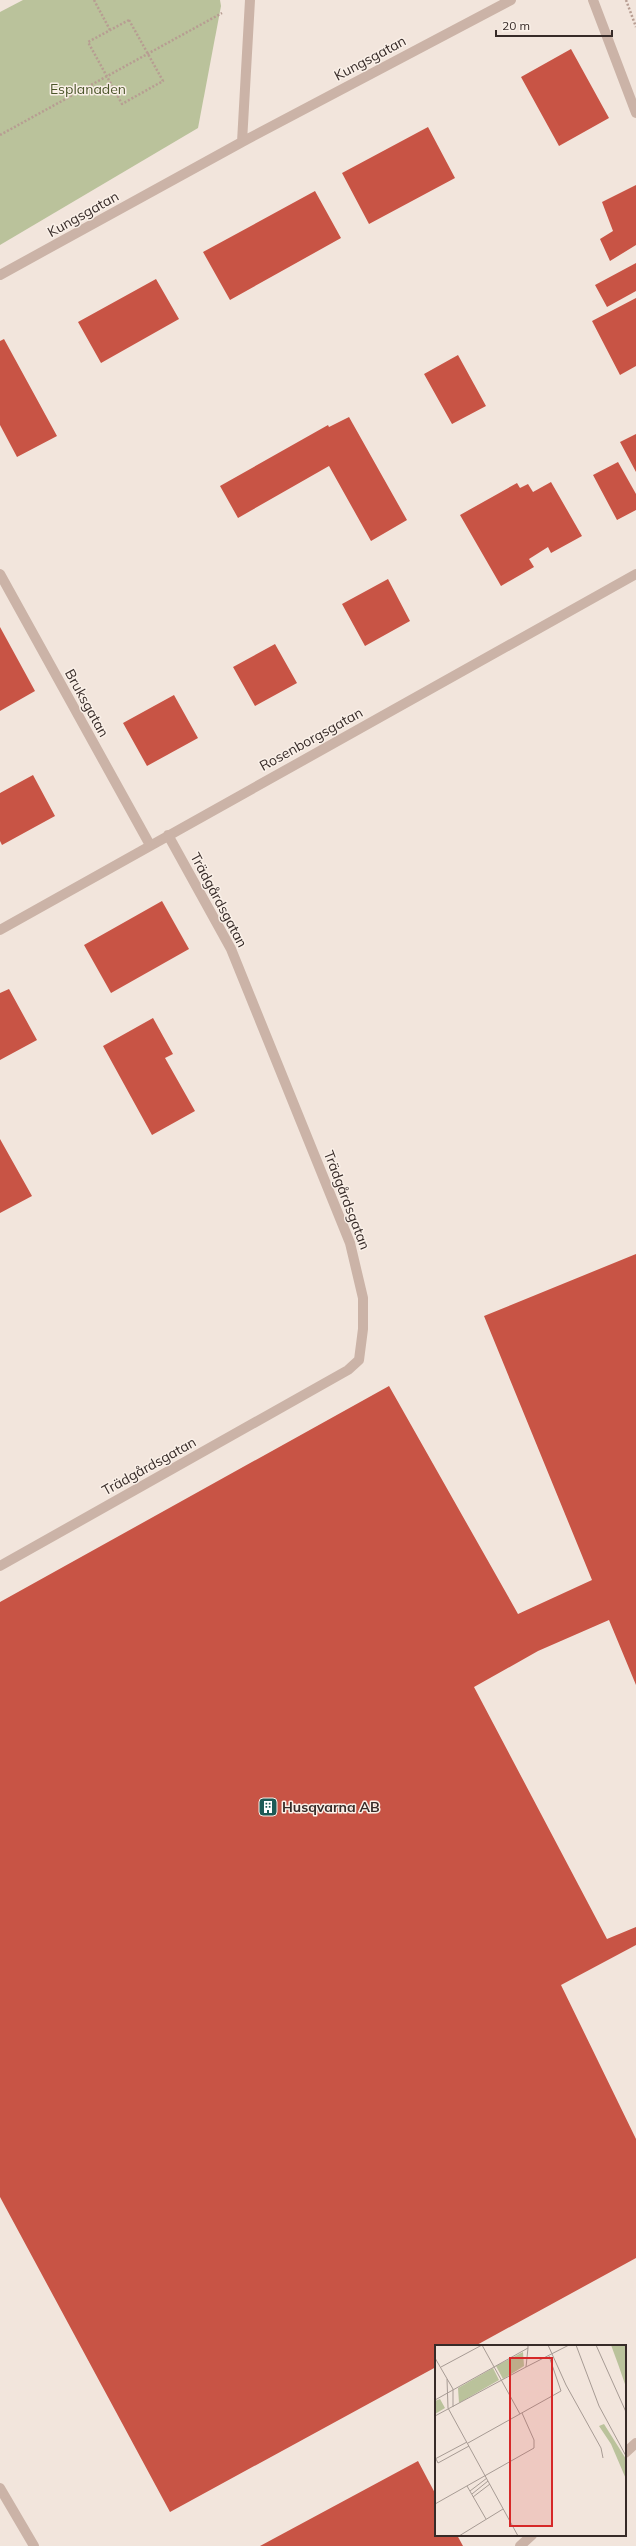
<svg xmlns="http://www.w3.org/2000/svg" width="636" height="2546" viewBox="0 0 636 2546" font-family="Mulish,sans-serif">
<rect width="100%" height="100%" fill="#f2e5dc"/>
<!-- green -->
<path fill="#bac29b" d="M23,0H220L221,6L198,128L0,245V12Z"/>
<!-- building -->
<path fill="#c85445" d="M571,49L609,118L559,146L521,77Z
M428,127L455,178L369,224L342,173Z
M636,185V245L610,261L600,239L613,231L602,202Z
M315,191L341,238L230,300L203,252Z
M636,263V291L607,307L595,285Z
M156,279L179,319L101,363L78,322Z
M636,298V366L620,375L592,321Z
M4,339L57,436L17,457L0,425V341Z
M458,355L486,406L452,424L424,374Z
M349,417L407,520L371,541L329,466L238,518L220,486L328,425L329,427Z
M636,434V472L620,442Z
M618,462L636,494V510L617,520L593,475Z
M551,482L582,536L551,553L548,547L529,559L534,567L501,586L460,515L517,483L520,488L528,484L533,492Z
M388,579L410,621L365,646L342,604Z
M0,627L35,691L0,711Z
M275,644L297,683L255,706L233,667Z
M174,695L198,738L147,766L123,723Z
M33,775L55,816L2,845L0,841V793Z
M162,901L189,949L111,993L84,945Z
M9,989L37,1040L0,1060V993Z
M153,1018L173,1054L165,1058L195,1111L152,1135L103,1046Z
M0,1139L32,1196L0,1213Z
M636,1254V1685L609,1620L538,1651L474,1687L607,1939L636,1927V1945L561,1985L636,2139V2258L475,2346H436V2367L170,2512L0,2197V1602L389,1386L518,1614L592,1580L484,1316Z
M418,2461L436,2495V2535H457L463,2546H260Z"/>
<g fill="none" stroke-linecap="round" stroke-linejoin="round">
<!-- path -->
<path stroke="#b79d92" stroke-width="2.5" stroke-dasharray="2 2" stroke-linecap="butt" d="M94,0L110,30
M626,0L636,27
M129,20L163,81L122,104L88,42Z
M0,135L222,13"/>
<!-- minor -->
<path stroke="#cbb3a7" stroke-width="10" d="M593,0L636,113
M242,142L511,0
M0,275L242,142L250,0
M0,574L150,845
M0,930L636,574
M0,1566L348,1370L359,1360L363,1329V1298L350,1243L231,949L168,835
M625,2453L636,2443
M0,2488L34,2546
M520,2546L532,2535"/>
</g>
<!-- icons -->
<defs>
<g id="building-square" transform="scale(1)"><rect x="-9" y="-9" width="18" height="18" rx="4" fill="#1d5a56" stroke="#faf0e8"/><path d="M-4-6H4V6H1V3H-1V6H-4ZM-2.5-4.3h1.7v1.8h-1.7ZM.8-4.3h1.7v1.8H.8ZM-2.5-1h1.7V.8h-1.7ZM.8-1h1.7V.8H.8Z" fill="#fff"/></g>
</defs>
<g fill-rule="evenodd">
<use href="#building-square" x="268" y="1807"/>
</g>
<g text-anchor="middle" stroke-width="3" stroke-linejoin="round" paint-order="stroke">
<!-- street labels -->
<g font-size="14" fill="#372b28" stroke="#faf0e8">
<text transform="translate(370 58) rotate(-28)" y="5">Kungsgatan</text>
<text transform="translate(83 214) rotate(-29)" y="5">Kungsgatan</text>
<text transform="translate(87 703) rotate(61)" y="5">Bruksgatan</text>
<text transform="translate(311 739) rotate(-29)" y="5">Rosenborgsgatan</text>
<text transform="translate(219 900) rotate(62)" y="5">Trädgårdsgatan</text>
<text transform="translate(347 1200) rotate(69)" y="5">Trädgårdsgatan</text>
<text transform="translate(149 1466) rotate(-29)" y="5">Trädgårdsgatan</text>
</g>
<!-- park labels -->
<g font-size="14" fill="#4c562b" stroke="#faf0e8">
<text x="88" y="94">Esplanaden</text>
</g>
<!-- poi labels -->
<g font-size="14" font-weight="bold" fill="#372b28" stroke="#faf0e8" text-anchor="start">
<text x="282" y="1812">Husqvarna AB</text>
</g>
</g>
<!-- overview -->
<g transform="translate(435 2345)">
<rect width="191" height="191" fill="#f2e5dc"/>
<path d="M176,0H191V42L183,19ZM88,7L89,21L68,34L61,21ZM58,23L64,35L24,58L23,43ZM5,54L10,63L0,69V56ZM169,79L191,114V134L176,99L164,81Z" fill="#bac29b"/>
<path fill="none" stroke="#a79b94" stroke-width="1" d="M113,0L131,40L166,103L168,113M141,0L164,61L191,111M161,0L191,67M0,13L18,44V62M6,22L47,0L85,69M91,22L134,0M12,34L13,63L83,191M0,55L93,3V0M0,71L91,22L93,3M33,98L126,46L114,11M0,114L32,97M1,114L3,118L34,101M32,141L51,174M35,146L52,133M37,149L53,136M38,152L55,139M0,159L99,103V95L87,68M24,191L68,164"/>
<path fill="#d62828" fill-opacity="0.15" stroke="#d62828" stroke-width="2" d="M75,13H117V181H75Z"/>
<rect width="191" height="191" fill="none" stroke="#372b28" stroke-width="2"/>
</g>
<!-- scale -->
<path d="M496 30v6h116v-6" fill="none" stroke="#372b28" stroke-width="2"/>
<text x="502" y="30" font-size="12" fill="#372b28" stroke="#faf0e8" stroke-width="3" paint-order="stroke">20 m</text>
</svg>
